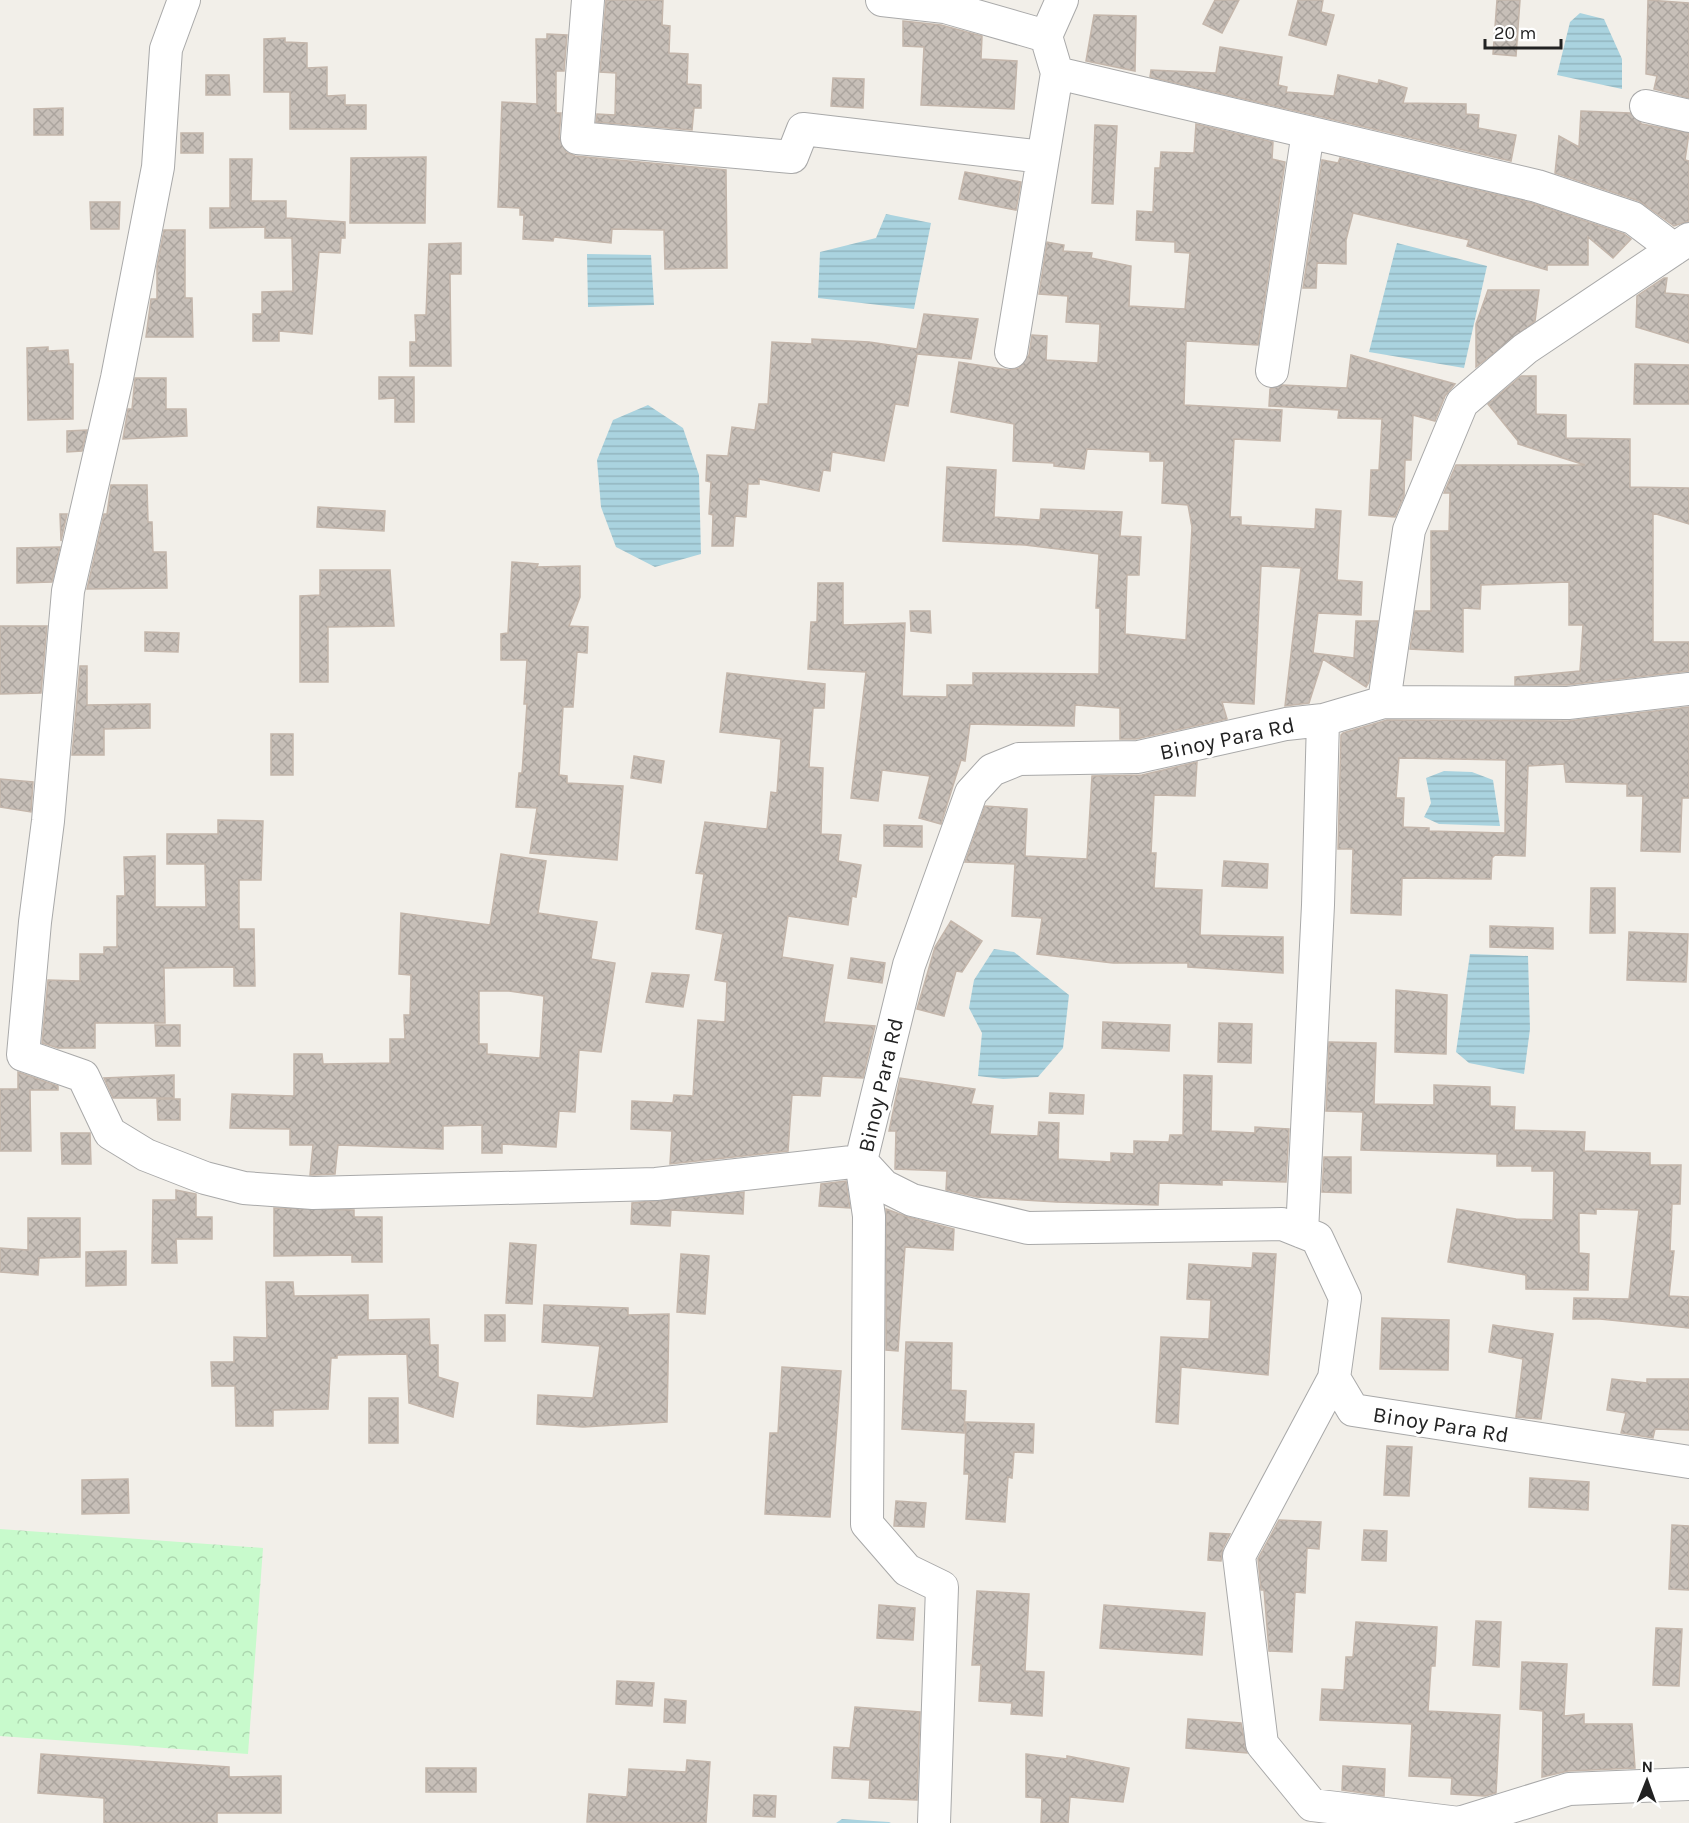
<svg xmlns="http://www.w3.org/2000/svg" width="1689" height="1823" viewBox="0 0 1689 1823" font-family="Karla,sans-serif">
<defs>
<pattern id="park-crowns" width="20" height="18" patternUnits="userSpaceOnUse" patternTransform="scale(1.5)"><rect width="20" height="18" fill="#c8facc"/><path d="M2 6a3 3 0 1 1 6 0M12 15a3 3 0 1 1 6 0" fill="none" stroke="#acd6af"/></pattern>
<pattern id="water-rules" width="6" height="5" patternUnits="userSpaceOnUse" patternTransform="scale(1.5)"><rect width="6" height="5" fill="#aad3df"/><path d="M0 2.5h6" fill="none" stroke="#92b5bf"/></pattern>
<pattern id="building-cross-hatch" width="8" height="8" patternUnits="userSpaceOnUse" patternTransform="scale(1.5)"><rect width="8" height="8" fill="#c7bfb8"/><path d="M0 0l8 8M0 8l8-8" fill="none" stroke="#aba49e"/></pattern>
</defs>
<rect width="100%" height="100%" fill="#f2efe9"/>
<!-- park -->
<path fill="url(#park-crowns)" d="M0,1529L263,1548L248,1754L0,1736Z"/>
<!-- water -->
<path fill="url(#water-rules)" d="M1580,13L1604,19L1622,59V89L1557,75L1570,22Z
M886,214L931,223L914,309L818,298L820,252L876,238Z
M1397,243L1487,266L1464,368L1369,352Z
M587,254L651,255L654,305L588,307Z
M648,405L683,428L699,475L701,554L655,567L616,547L601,507L597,460L613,420Z
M1444,771L1472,772L1493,780L1500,826L1439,824L1424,817L1431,803L1426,778Z
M994,949L1014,952L1069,995L1063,1048L1038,1077L1003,1079L978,1076L982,1033L969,1008L974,980Z
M1470,954L1528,956L1530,1029L1524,1074L1469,1063L1456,1052Z
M842,1819L889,1822L891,1823H836Z"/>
<!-- building -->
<path fill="url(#building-cross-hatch)" stroke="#c4b6ab" stroke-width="1.5" fill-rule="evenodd" d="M606,0H663L662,25L670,26L669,53L688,54L687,84L701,85V108H694L692,130L596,122L597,114L615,115L616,73L600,72Z
M1215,0H1239L1222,33L1203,24Z
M1298,0H1323L1321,12L1334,15L1326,45L1289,35Z
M1497,0H1520L1516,56L1493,54Z
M1648,0L1689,3V98L1654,89L1657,76L1646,74Z
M1094,15L1136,16L1135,71L1086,61Z
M903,21L941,25L982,36L981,59L1017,61L1014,109L921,105L924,47L903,46Z
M547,34L567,35L564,71H556V113H561L559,137L566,152L575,156L726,170L727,268L665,269L664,230L612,229L611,243L554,237L553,241L523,239L524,215H520V208L498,207L502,102L537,104L536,39H547Z
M285,38V42L307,43V68L327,67V96L345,95V105H366V129H290V92H264V39Z
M1220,47L1282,57L1278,85L1287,87L1286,92L1334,96L1338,75L1378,84L1379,80L1407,88L1403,103L1466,104V114L1479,115L1478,128L1516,135L1511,161L1150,77L1151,70L1216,73Z
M206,75H229L230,95H206Z
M833,78L864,79L863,108L831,106Z
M63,108V135H34V109Z
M1581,111L1630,113L1642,124L1689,133L1685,160L1689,161V221L1674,226L1639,201L1555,173L1559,136L1579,147Z
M1196,124L1273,142L1272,159L1285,162L1258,345L1186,341L1184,405L1282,410L1280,441L1234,439L1230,517H1241V525L1315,529L1316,509L1341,511L1337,580L1362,582L1361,615L1318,613L1313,653L1354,658L1356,621H1378L1369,682L1366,687L1323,659L1309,703L1285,706L1301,568L1261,566L1254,704L1222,702L1227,719L1136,739H1120V708L1075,705L1074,726L970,724L965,761L961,760L941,824L919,818L930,776L882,770L878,801L851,798L866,672L808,669L811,622H817L818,583H843V625L905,623L902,696L947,697V685H973V673L1099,674L1100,608H1096L1099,554L1025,545L943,541L947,467L996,470L994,517L1040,520L1041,509L1122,512L1120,536L1141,537L1139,575H1127L1125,634L1186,640L1192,527L1188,505L1162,503L1164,461H1150V452L1087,449L1084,469L1054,466V463L1013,461L1014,424L951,412L959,362L1009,370L1019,368L1029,355L1032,335L1047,336L1046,360L1098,363L1100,324L1066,322L1068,296L1039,294L1047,242L1064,245L1063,251L1092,253L1091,258L1131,266L1129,306L1185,309L1190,253L1175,252V242L1136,240L1137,211L1153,212L1155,168H1160L1161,152L1194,153Z
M1095,125L1117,126L1113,204L1092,203Z
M181,133H203V153H181Z
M426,157L425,223H350L351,158Z
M1340,158L1532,203L1624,234L1631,239L1613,258L1588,237V265H1547V270L1467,246L1469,240L1353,213L1346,240V264L1317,263L1316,288H1303L1322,160L1338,163Z
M230,159H252L251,201H286V218L345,222V238H341L340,253L319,252L312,334L279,331V341H253V314H262V292L293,291L292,238H265V227L210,228V208H230Z
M965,172L1021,182L1016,210L959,199Z
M90,202H120L119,229H91Z
M164,230H185V298H192L193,337H146L151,299H157V266Z
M461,243V274H450L451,366H410V342H416L415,315H426L429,244Z
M1664,278H1667L1665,293L1689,295V343L1636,327L1637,296Z
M1488,290H1539L1535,321L1476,367V324Z
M924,314L978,319L971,359L917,354L908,406L895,404L884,461L832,452L830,471L823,470L819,491L759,479V484H748L746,517L735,516L733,546H712L713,515L709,514L711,482L706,481L707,455L728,456L732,427L755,430L759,404H768L772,342L812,344V339L869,342L917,349Z
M48,347V351L68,350L69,364H73V419L28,420L27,348Z
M1351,355L1455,384L1445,396L1435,421L1413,415L1411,460H1405L1404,496L1395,517L1369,515L1371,470H1379L1382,419L1338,418L1339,410L1269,406L1270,389L1282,385L1347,388Z
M1635,364L1689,365V404H1634Z
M1521,376H1536V414L1566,415V438L1630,439V487L1689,488V524L1653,513V642H1689V671L1567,685H1515V677L1580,671L1583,625H1569V582L1481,585L1480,609L1463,608V652L1410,649L1415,611H1431V531H1449L1450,493H1444L1456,465H1585L1518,444V441L1488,404Z
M379,377H414V422H395V398L379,399Z
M135,378H166V409H186L187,436L123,439L128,409H132Z
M87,430L82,451L67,452V431Z
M111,485H147L148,522H152L153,552H166L167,588L87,589L104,514H107Z
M318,507L385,511L384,531L317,527Z
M60,514H67L61,541Z
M60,547L52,582L17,583V548Z
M512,562L538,564L537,567L580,566V597L569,626L588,627L587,653L577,652L573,707H563L559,775L567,776V783L623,786L617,860L530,853L537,808L516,807L519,773H522L527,704H524L527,660H501V634L508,633Z
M320,570H390L394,626L328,627V682H300V596L320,595Z
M910,611H930L931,633L911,631Z
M0,626H47L41,693L0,694Z
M145,632L179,633L178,652L145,651Z
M80,666H87V705L150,704V728L104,729V755H72Z
M727,673L825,684L824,708H813L809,767L823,768L821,834L841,835L838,861L861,865L856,897L852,896L848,925L788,916L782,957L833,965L824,1022L875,1026L863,1078L822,1076L820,1096L792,1095L788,1151L670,1164L672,1131L631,1129L632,1101L673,1103L674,1095L693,1096L698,1020L725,1022L727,982L715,980L723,934L696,929L704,874L696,873L705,822L767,829L771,792L777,793L781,739L720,732Z
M1689,707V798H1682L1680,852L1641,851L1643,796H1627V784L1566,782L1564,764L1528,766L1525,856L1495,855L1492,858L1491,879L1402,878L1401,915L1351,913L1353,849H1338L1341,735L1343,733L1387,720L1568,721ZM1399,758L1506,760L1505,833L1429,831V828L1403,827L1404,798H1396Z
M271,734H293V775H271Z
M634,756L664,761L661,783L631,778Z
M1197,762L1195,796L1154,795L1151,853H1156L1154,888L1202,890L1200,935L1283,937V973L1188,967V963H1113L1037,954L1042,918L1012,916L1015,864L965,862L985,806L1027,809L1025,856L1087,859L1092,776L1142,775Z
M0,779L33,782L31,812L0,807Z
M218,820L263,821L261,880H239V929H254L255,986H234V967L164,968L165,1023H95V1048H58L42,1043L48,980L80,981V954H104V947H117V896H125L124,857L155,856V907H206L205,864H167V834H218Z
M884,825L922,826V847L884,846Z
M501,854L546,861L538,913L597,922L591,959L615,963L601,1052L579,1050L575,1112L559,1111L556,1147L502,1144V1153H482V1125L443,1126V1149L338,1145L335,1174L313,1175H310L313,1145H290V1129L230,1128L232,1094L294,1096V1054H322L323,1064L390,1063V1039H405L404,1015H410L411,975L399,974L401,913L490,925ZM479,991H509L544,996L540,1058L487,1054V1044H479Z
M1224,861L1268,864L1267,888L1222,886Z
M1591,888H1615V933H1590Z
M951,921L982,941L962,972L956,971L944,1016L917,1009L935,947Z
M1490,926L1553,928V949L1490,947Z
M1629,932L1688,934L1686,982L1627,980Z
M851,958L885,963L882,983L848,978Z
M652,973L689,975L683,1007L646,1002Z
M1396,990L1447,995L1446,1054L1395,1052Z
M1103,1022L1170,1025L1169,1051L1102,1048Z
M1219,1023L1252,1024L1251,1063L1218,1062Z
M155,1025H180V1046H156Z
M1329,1042L1376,1043L1374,1104L1434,1105V1085L1490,1087V1106L1515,1107L1514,1130L1585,1132L1584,1151L1650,1153V1165H1681L1680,1204H1672L1670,1251H1674L1669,1296L1689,1297V1328L1600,1319H1573L1574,1298L1629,1299L1639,1210L1596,1209V1214L1579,1213V1253L1589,1254L1588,1290L1526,1289V1275L1448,1262L1457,1209L1516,1219L1553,1220L1554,1171H1532V1166H1497V1154L1361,1150L1363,1112L1326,1111Z
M18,1072L58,1086V1090H30L31,1151H0V1089H18Z
M174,1075V1098H113L104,1078Z
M1184,1075L1212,1076L1211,1131L1255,1133V1127L1289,1129L1286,1182L1222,1180V1185L1159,1183L1158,1205L1056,1202L977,1197L946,1190L947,1171L895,1169L896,1131H889L900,1078L975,1089L971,1104L993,1106L990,1134L1038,1136L1039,1122L1059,1123L1058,1159L1111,1162V1153L1134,1154V1141L1169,1142L1170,1135H1183Z
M1050,1093L1084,1095L1083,1114L1049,1113Z
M157,1099H180V1120H158Z
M61,1133H90L91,1164H62Z
M1324,1157H1351V1193L1322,1192Z
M846,1181L850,1208L819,1206L821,1184Z
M176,1190L196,1194V1217H212V1239H176L177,1263H152L153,1200H176Z
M744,1192L743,1214L671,1210L670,1226L631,1224L632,1203Z
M274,1208L354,1210V1217H382V1262H352V1255L274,1256Z
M886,1209L908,1217L954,1229L953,1250L905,1247L898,1351L886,1350Z
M28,1218H80V1257L39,1258L38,1275L0,1272V1248L28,1250Z
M510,1243L536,1245L532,1304L506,1303Z
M126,1251V1285L86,1286V1252Z
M1253,1253L1276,1254L1268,1375L1181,1367L1178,1424L1156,1422L1161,1337L1209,1339L1211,1300L1187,1299L1189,1264L1252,1268Z
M681,1254L709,1256L705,1314L677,1312Z
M266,1282H293L294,1296L368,1295V1320L429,1319L430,1345H438V1377L458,1383L453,1417L409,1403L407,1354L337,1355V1358H331L328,1409L273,1410V1426H236L235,1386H212L211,1362H234V1337L267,1338Z
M544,1305L628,1308V1315L669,1314L667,1422L583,1427L537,1424L538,1395L593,1398L600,1346L542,1342Z
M485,1315H505V1341H485Z
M1382,1318L1449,1320L1448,1370L1380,1369Z
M1493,1325L1553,1334L1541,1419L1516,1417L1523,1359L1489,1352Z
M906,1342L952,1343L951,1390L966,1391L964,1433L902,1429Z
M782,1367L841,1371L830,1517L765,1514L770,1433H778Z
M1612,1379L1647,1383V1379H1689V1430L1655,1429L1653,1438L1621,1433L1626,1413L1607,1410Z
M369,1398H398V1443H369Z
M966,1422L1034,1424L1033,1453L1014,1452L1012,1478L1008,1477L1005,1522L966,1519L969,1474H964Z
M1387,1446L1412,1447L1409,1496L1384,1495Z
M1530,1478L1589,1482L1588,1510L1529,1507Z
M128,1479L129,1513L82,1514V1480Z
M896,1501L926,1503L924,1527L894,1526Z
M1279,1520L1321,1522L1319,1549L1307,1548L1305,1593L1295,1592L1292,1652L1269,1651L1264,1590H1261L1258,1559Z
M1672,1525L1689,1526V1590L1669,1589Z
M1364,1530L1387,1531L1386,1561L1362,1560Z
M1210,1533L1230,1534L1223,1548L1221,1561L1208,1560Z
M977,1591L1029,1594L1025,1671L1044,1672L1042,1716L1011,1714L1012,1703L979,1701L981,1665H972Z
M879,1605L915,1608L913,1640L877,1638Z
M1104,1605L1205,1613L1202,1655L1100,1648Z
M1476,1621L1501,1622L1499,1667L1473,1665Z
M1356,1622L1437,1627L1435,1666H1431L1428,1711L1500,1715L1496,1793L1485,1796L1451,1794L1452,1778L1409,1776L1412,1724L1320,1720L1322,1689L1344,1690L1346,1657H1353Z
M1656,1628L1682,1629L1679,1686L1653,1685Z
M1522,1662L1567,1664L1564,1716L1584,1714V1724H1632L1635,1768L1568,1771L1542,1777L1543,1711L1520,1709Z
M617,1681L654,1683L652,1706L616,1704Z
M665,1699L686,1701L685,1723L664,1722Z
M855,1707L920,1712L917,1800L869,1798L870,1780L832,1778L834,1747L850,1748Z
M1188,1719L1241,1723L1247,1753L1186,1748Z
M41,1754L229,1767V1777L281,1776V1813H217V1823H104V1798L38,1793Z
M1026,1754L1067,1759V1756L1129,1768L1123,1802L1070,1797L1068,1823H1041L1042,1798L1026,1797Z
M687,1760L710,1762L706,1823L587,1822L589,1794L627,1797L629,1769L686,1772Z
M1343,1766L1385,1769L1384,1796L1342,1790Z
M426,1768H476V1792H426Z
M754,1795L776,1796L775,1817L753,1816Z"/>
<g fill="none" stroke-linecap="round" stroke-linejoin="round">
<!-- minor casing -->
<g stroke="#a9a9a9" stroke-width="34">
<path id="minor" d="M184,0L166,49L158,167L117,378L68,591L48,821L35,922L23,1055L83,1076L110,1133L146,1155L205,1178L244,1188L313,1193L656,1184L861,1161L869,1216L867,1524L907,1570L942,1587L934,1823
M588,0L577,138L792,157L803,129L1043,157
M882,0L945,7L1046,36L1057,73L1537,186L1633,218L1674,249
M1046,36L1062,0
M1646,106L1689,116
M1011,352L1057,73
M1272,371L1308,132
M1689,689L1568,703L1384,702L1323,720L1286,724L1138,757L1019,759L992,770L971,793L909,965L861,1161L884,1186L912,1200L1028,1228L1282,1224L1317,1238L1345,1298L1334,1378L1353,1410L1689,1462
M1384,702L1409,530L1462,403L1525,349L1689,239
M1302,1232L1318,905L1323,720
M1334,1378L1239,1556L1262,1744L1312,1805L1459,1823
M1459,1823L1569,1789L1689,1784"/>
</g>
<!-- minor -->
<use href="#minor" stroke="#fff" stroke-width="32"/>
</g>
<g text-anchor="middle" stroke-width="6" stroke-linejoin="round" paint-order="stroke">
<!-- street labels -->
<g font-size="22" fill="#222" stroke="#fff">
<text transform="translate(1227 738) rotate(-12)" y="8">Binoy Para Rd</text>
<text transform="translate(880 1085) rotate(-77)" y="8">Binoy Para Rd</text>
<text transform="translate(1441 1424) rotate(9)" y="8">Binoy Para Rd</text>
</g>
</g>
<!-- north arrow -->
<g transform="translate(1647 1781) rotate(1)" stroke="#ffffff" stroke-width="4.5" paint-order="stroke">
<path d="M0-4.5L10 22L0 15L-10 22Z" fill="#222222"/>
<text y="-9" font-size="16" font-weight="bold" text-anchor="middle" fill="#222222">N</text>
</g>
<!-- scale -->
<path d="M1485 39v9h76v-9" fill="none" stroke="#222222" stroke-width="3"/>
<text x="1494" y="39" font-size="18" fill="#222222" stroke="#ffffff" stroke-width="4.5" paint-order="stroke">20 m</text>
</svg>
